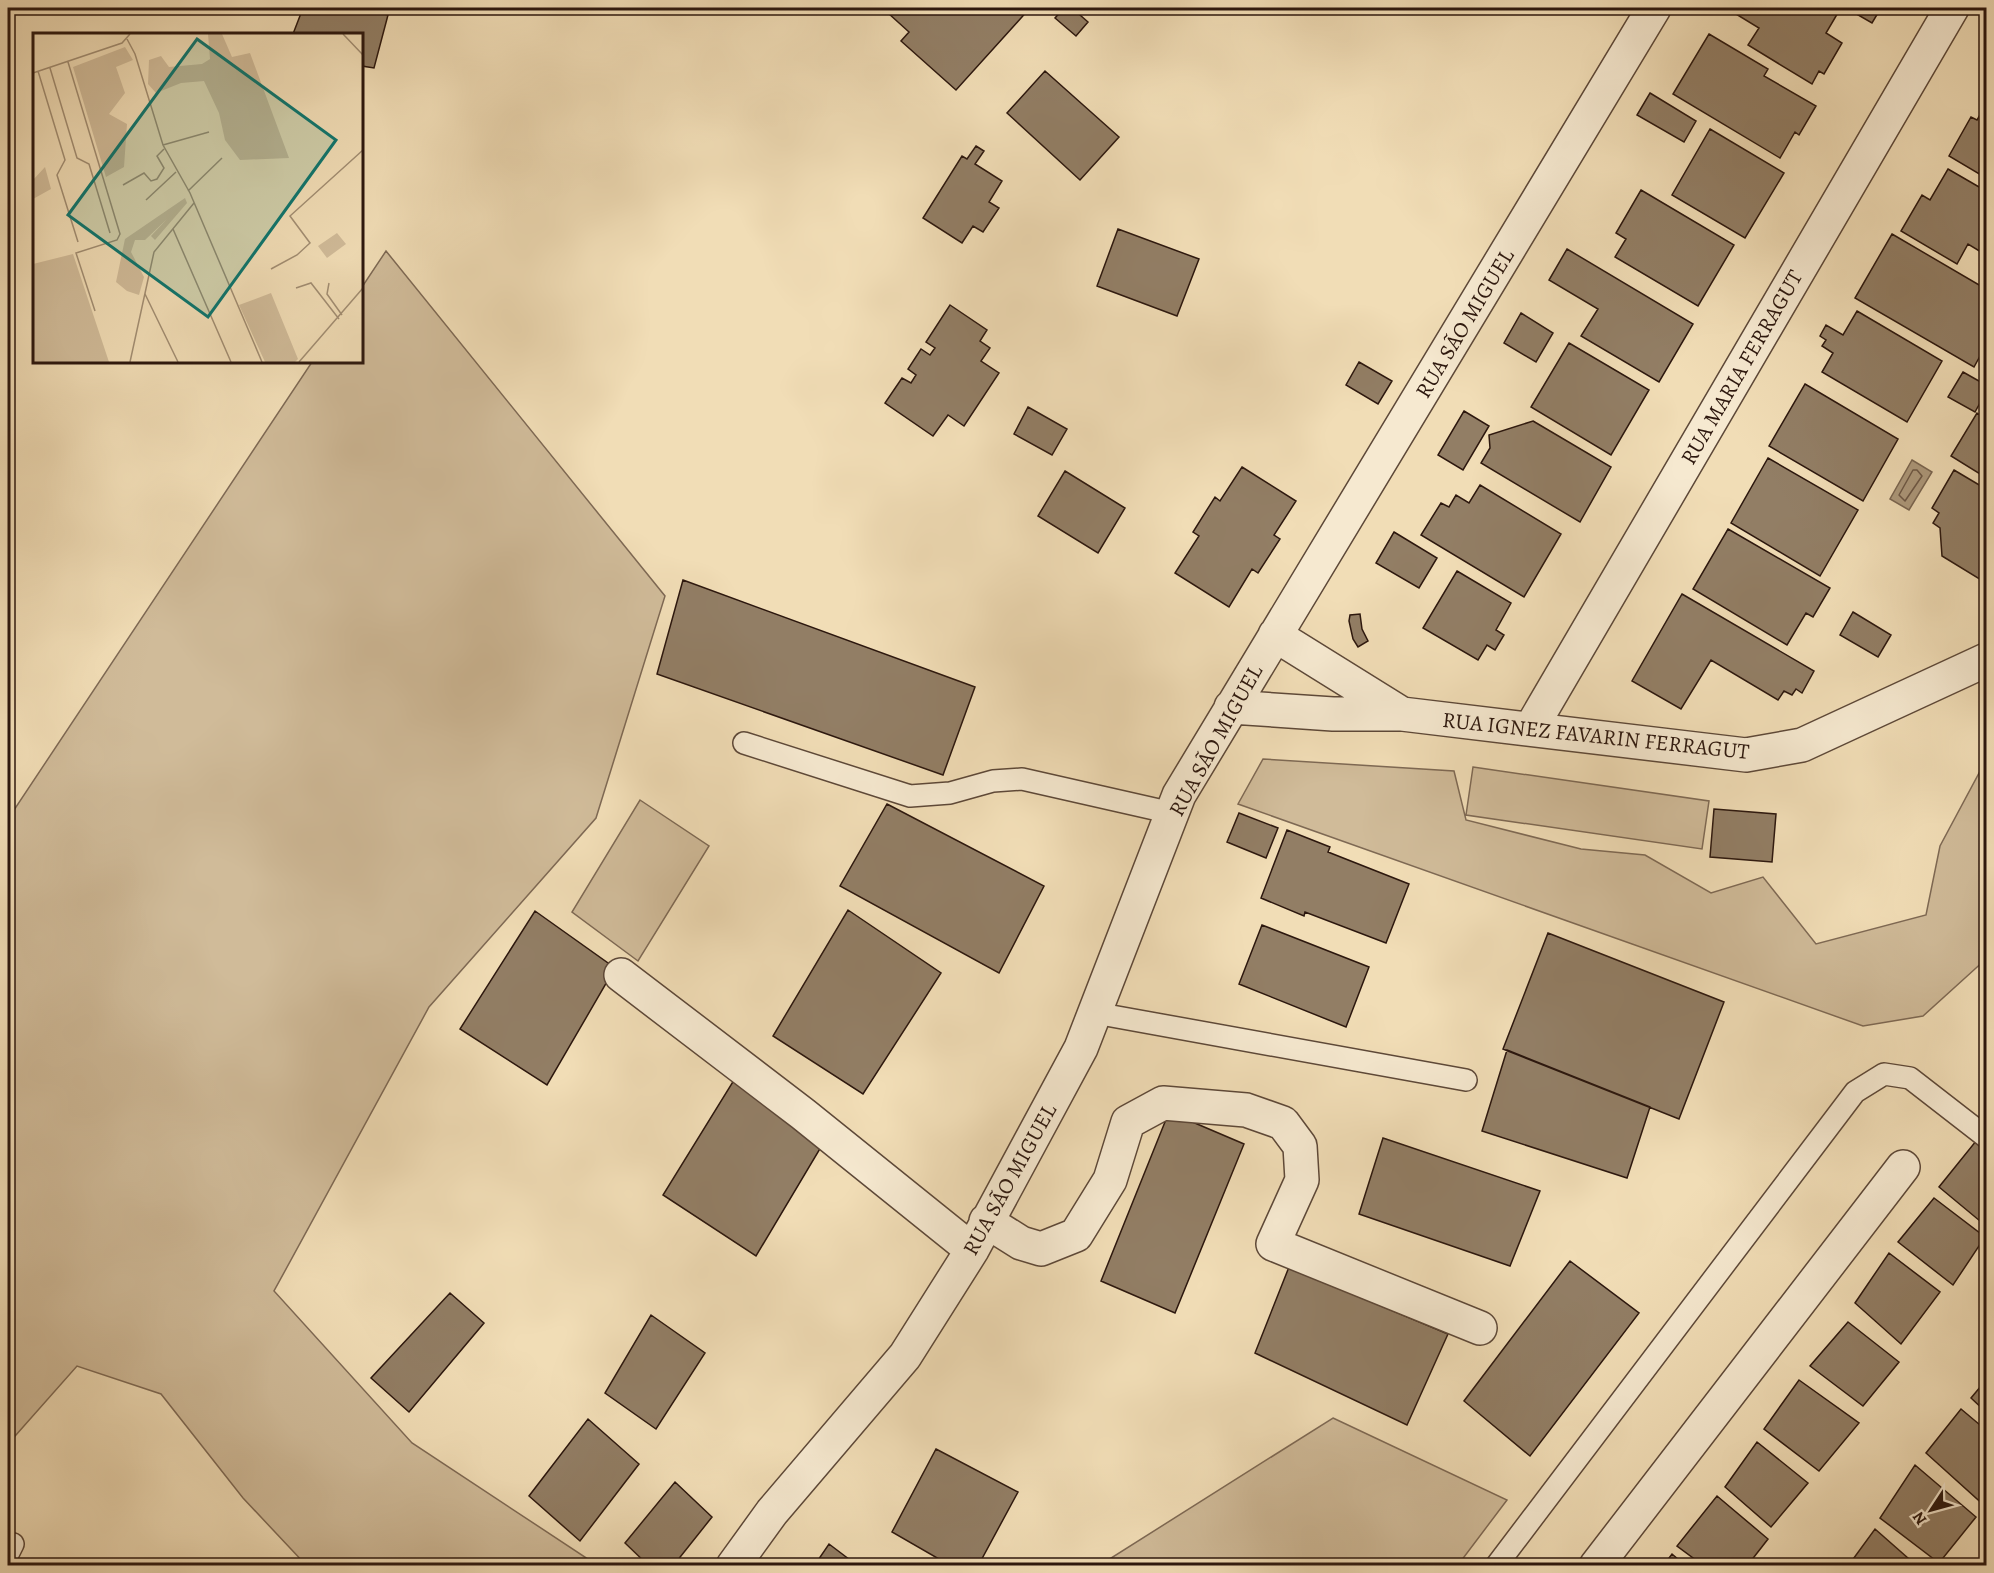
<svg xmlns="http://www.w3.org/2000/svg" width="1994" height="1573" viewBox="0 0 1994 1573" font-family="Alegreya,serif">
<rect width="100%" height="100%" fill="#f1ddb6"/>
<filter id="stains"><feTurbulence type="fractalNoise" baseFrequency=".00333" numOctaves="4"/><feColorMatrix values="0 0 0 0 .2 0 0 0 0 .09 0 0 0 0 .02 0 0 0 .5 -.17"/></filter>
<radialGradient id="worn" r=".72"><stop offset=".6" stop-color="#630" stop-opacity="0"/><stop offset="1" stop-color="#630" stop-opacity=".3"/></radialGradient>
<!-- green -->
<path fill="#d0bb99" stroke="#7e6954" stroke-width="1.5" d="M386,251L665,596L596,818L429,1007L274,1291L412,1443L597,1565H306L243,1498L161,1394L77,1366L8,1444V819L312,362H362V287Z
M1263,759L1454,771L1466,820L1581,849L1645,855L1711,893L1763,877L1816,944L1926,915L1940,846L1986,760V959L1923,1016L1863,1026L1238,804Z
M1473,767L1709,801L1702,849L1466,815Z
M640,800L709,846L638,961L572,912Z
M1333,1418L1507,1500L1458,1565H1100Z"/>
<!-- water -->
<path fill="#ae9a7d" stroke="#7a6651" stroke-width="1.5" d="M1912,460L1932,472L1909,510L1890,499Z"/>
<g fill="none" stroke-linecap="round" stroke-linejoin="round">
<!-- shore -->
<path stroke="#6d5846" stroke-width="1.5" d="M1913,470H1917L1922,476L1905,501L1899,495Z"/>
</g>
<!-- building -->
<path fill="#927e65" stroke="#2c170e" stroke-width="1.5" d="M303,8H364L388,15L374,68L362,66V34H293Z
M893,8H955L959,11L962,8H1030L956,90L901,41L909,32L888,13Z
M1064,8H1072L1088,22L1076,36L1055,18Z
M1733,8H1833L1839,11L1826,33L1842,43L1824,74L1819,71L1812,84L1748,45L1759,28L1731,11Z
M1846,8H1881L1872,23Z
M1709,34L1768,69L1764,76L1816,106L1799,135L1795,132L1780,158L1673,94Z
M1045,71L1119,137L1080,180L1007,113Z
M1650,93L1696,121L1684,142L1637,115Z
M1986,104V178L1949,156L1971,117L1977,120Z
M1710,129L1784,173L1745,238L1672,195Z
M976,146L984,151L975,164L1002,181L989,202L999,208L983,232L973,226L962,243L923,218L962,156L967,159Z
M1948,169L1986,191V255L1968,244L1957,264L1901,231L1922,195L1930,200Z
M1641,190L1734,245L1698,306L1615,257L1626,239L1616,233Z
M1118,229L1199,259L1177,316L1097,286Z
M1892,234L1986,289V345L1974,367L1855,298Z
M1567,249L1693,324L1659,382L1581,336L1598,309L1549,280Z
M950,305L987,330L980,341L990,348L981,361L999,373L964,426L948,415L933,436L885,403L902,378L911,383L916,375L908,369L921,349L930,355L935,348L926,342Z
M1857,311L1942,361L1907,422L1822,372L1833,353L1822,346L1826,340L1820,336L1826,325L1843,335Z
M1521,313L1553,333L1536,362L1504,343Z
M1569,343L1649,390L1611,455L1531,407Z
M1359,362L1392,381L1378,404L1346,385Z
M1963,372L1986,385V392L1975,412L1948,397Z
M1805,384L1898,439L1863,501L1769,446Z
M1028,407L1067,429L1052,455L1014,434Z
M1464,411L1489,426L1463,470L1438,455Z
M1977,413L1986,419V463L1980,474L1951,456Z
M1533,421L1611,467L1580,522L1481,463L1490,448L1489,435Z
M1768,458L1858,510L1820,576L1731,523Z
M1242,467L1296,501L1274,535L1280,539L1258,573L1252,569L1229,607L1175,573L1199,536L1193,532L1215,497L1220,501Z
M1954,470L1986,489V583L1942,556L1940,528L1933,523L1939,513L1932,508Z
M1065,471L1125,508L1098,553L1038,516Z
M1480,485L1561,534L1524,597L1421,535L1441,503L1449,507L1456,495L1469,503Z
M1728,529L1830,588L1813,617L1806,613L1787,645L1693,589Z
M1394,532L1437,558L1419,588L1376,563Z
M1457,571L1511,603L1496,630L1504,635L1495,650L1487,645L1478,660L1423,628Z
M683,580L975,687L943,775L657,674Z
M1682,594L1814,671L1802,693L1796,689L1792,695L1784,691L1778,700L1711,660L1681,709L1632,681Z
M1853,612L1891,635L1878,657L1840,635Z
M1360,614L1362,629L1368,641L1358,647L1353,639L1349,621L1350,615Z
M887,804L1044,886L999,973L840,886Z
M1714,809L1776,814L1772,862L1710,857Z
M1239,813L1278,828L1266,858L1227,842Z
M1287,830L1330,847L1328,852L1409,884L1386,943L1305,912L1304,916L1261,898Z
M848,910L941,973L863,1094L773,1036Z
M535,911L615,968L547,1085L460,1029Z
M1262,925L1369,967L1346,1027L1239,984Z
M1548,933L1724,1002L1679,1119L1503,1049Z
M1507,1050L1650,1107L1627,1178L1482,1131Z
M734,1080L824,1142L756,1256L663,1195Z
M1169,1112L1244,1144L1175,1313L1101,1281Z
M1383,1138L1540,1191L1510,1266L1359,1214Z
M1976,1141L1986,1151V1226L1939,1187Z
M1934,1198L1985,1237L1953,1285L1898,1242Z
M1889,1253L1940,1292L1901,1344L1855,1303Z
M1570,1261L1639,1313L1530,1456L1464,1401Z
M1289,1267L1448,1334L1407,1425L1255,1353Z
M450,1293L484,1323L409,1412L371,1378Z
M651,1315L705,1353L656,1429L605,1393Z
M1848,1322L1899,1362L1863,1406L1810,1366Z
M1799,1380L1859,1423L1819,1471L1764,1429Z
M1986,1380V1412L1971,1398Z
M1961,1409L1986,1430V1507L1926,1453Z
M588,1419L639,1464L580,1541L529,1496Z
M1757,1442L1808,1483L1771,1527L1725,1487Z
M936,1449L1018,1492L978,1566H951L892,1532Z
M1915,1465L1976,1517L1939,1563L1880,1518Z
M675,1482L712,1517L673,1566H649L625,1543Z
M1717,1496L1768,1539L1747,1566H1704L1677,1546Z
M1875,1529L1917,1566H1848Z
M829,1544L858,1566H814Z
M1672,1554L1686,1566H1663Z"/>
<g fill="none" stroke-linecap="round" stroke-linejoin="round">
<!-- service casing -->
<g stroke="#5d4838" stroke-width="24">
<path id="service" d="M744,743L910,796L950,793L993,781L1022,779L1172,813
M1095,1013L1466,1080
M8,1554L13,1544
M1496,1566L1855,1092L1884,1074L1910,1078L1986,1137"/>
</g>
<!-- minor casing -->
<g stroke="#5d4838" stroke-width="36">
<path id="minor" d="M1275,635L1402,714
M1231,707L1333,714H1402L1746,755L1802,745L1986,660
M1531,728L1952,8
M621,975L803,1114L972,1250
M986,1221L1021,1243L1041,1249L1076,1235L1110,1180L1128,1122L1163,1103L1246,1110L1283,1123L1300,1146L1302,1180L1273,1244L1480,1328
M733,1566L772,1512L905,1356L972,1250L1081,1048L1179,795L1654,8
M1596,1566L1903,1167"/>
</g>
<!-- service -->
<use href="#service" stroke="#f6e9d0" stroke-width="21"/>
<!-- minor -->
<use href="#minor" stroke="#f6e9d0" stroke-width="33"/>
</g>
<g text-anchor="middle" stroke-width="6" stroke-linejoin="round" paint-order="stroke">
<!-- street labels -->
<g font-size="22" fill="#2c170e" stroke="#f6e9d0">
<text transform="translate(1464 323) rotate(-59)" y="8">RUA SÃO MIGUEL</text>
<text transform="translate(1741 367) rotate(-60)" y="8">RUA MARIA FERRAGUT</text>
<text transform="translate(1596 735) rotate(6)" y="8">RUA IGNEZ FAVARIN FERRAGUT</text>
<text transform="translate(1215 740) rotate(-61)" y="8">RUA SÃO MIGUEL</text>
<text transform="translate(1009 1179) rotate(-61)" y="8">RUA SÃO MIGUEL</text>
</g>
</g>
<!-- overview -->
<g transform="translate(33 33)">
<rect width="330" height="330" fill="#f1ddb6"/>
<path d="M175,1H189L199,24L217,20L256,125L207,127L192,107L186,80L171,48L148,50L123,60L115,51L116,27L128,23L136,34L169,31L177,26ZM92,14L100,27L83,34L92,60L76,81L94,91L91,134L73,144L40,34ZM12,134L18,156L0,166V147ZM152,165L154,170L122,207L118,203L134,186L112,207H102L98,219L111,244L106,262L94,258L83,249L92,206ZM304,200L313,211L294,225L285,213ZM40,221L76,329H0V231ZM238,260L265,326L262,329H232L206,272Z" fill="#d0bb99"/>
<path fill="none" stroke="#a28e73" stroke-width="1.5" d="M310,1L330,22M94,6L102,21L130,112L157,160L229,329M35,29L87,201L84,207L43,220L62,278M17,35L44,125L56,131L77,200M5,38L32,127L24,142L45,209M0,40L89,10L97,1M130,112L176,99M90,152L111,140L118,148L124,146L131,135L124,123L131,116M155,158L189,125M113,167L143,139M140,196L198,329M238,236L264,222L277,210L257,183L330,117M296,250L294,261L309,282M263,255L278,250L306,286M112,261L145,329M97,329L121,219L161,170M266,329L330,255"/>
<path fill="#0f766e" fill-opacity="0.15" stroke="#0f766e" stroke-width="3" d="M164,6L303,107L175,284L35,182Z"/>
<rect width="330" height="330" fill="none" stroke="#2c170e" stroke-width="3"/>
</g>
<!-- margin -->
<rect width="1994" height="1573" fill="none" stroke="#f1ddb6" stroke-width="30"/>
<rect x="9" y="9" width="1976" height="1555" fill="none" stroke="#2c170e" stroke-width="3"/>
<rect x="15" y="15" width="1964" height="1543" fill="none" stroke="#2c170e" stroke-width="1.5"/>
<!-- north arrow -->
<g transform="translate(1931 1510) rotate(234)" stroke="#f6e9d0" stroke-width="4.5" paint-order="stroke">
<path d="M0-4.5L10 22L0 15L-10 22Z" fill="#2c170e"/>
<text y="-9" font-size="16" font-weight="bold" text-anchor="middle" fill="#2c170e">N</text>
</g>
<rect width="100%" height="100%" filter="url(#stains)"/>
<rect width="100%" height="100%" fill="url(#worn)"/>
</svg>
